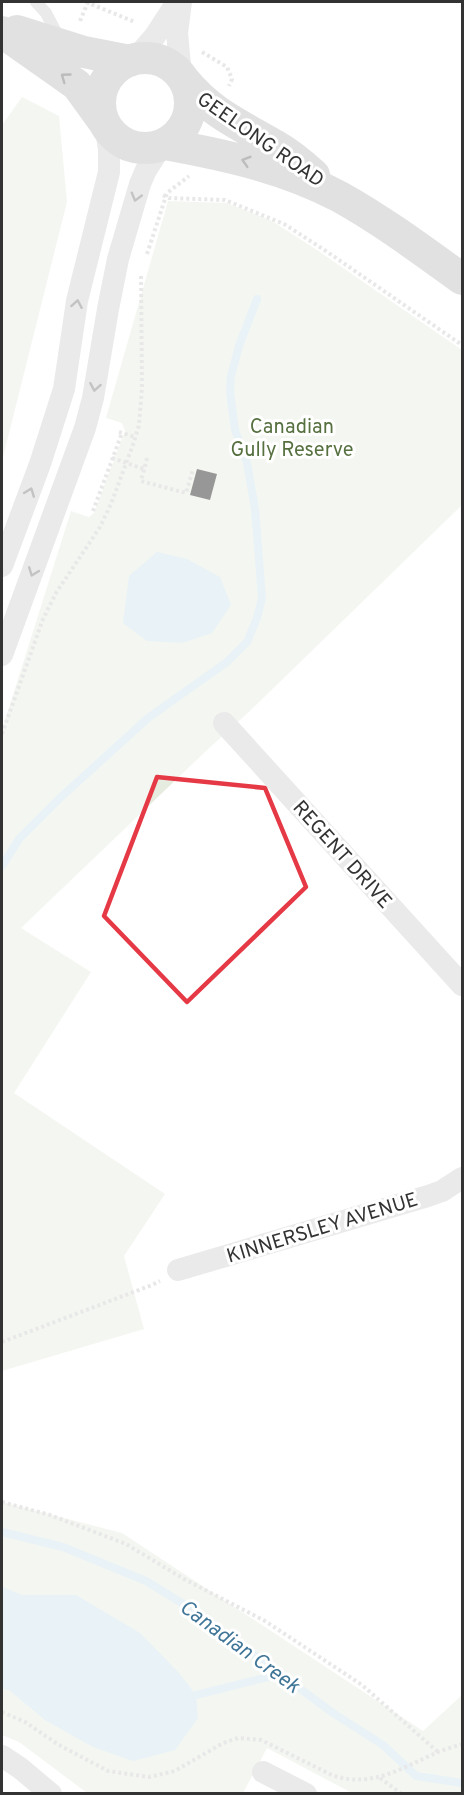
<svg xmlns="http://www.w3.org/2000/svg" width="464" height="1795" viewBox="0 0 464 1795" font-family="Overpass,sans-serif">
<rect width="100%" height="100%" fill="#fff"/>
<!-- green -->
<path fill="#e6ecdf" d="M22,97L59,116L67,202L2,461V125Z
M168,201L227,203L272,221L317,250L462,350V505L252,709L207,750L21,928L91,972L14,1093L165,1194L124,1256L144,1329L2,1371V730L71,511L89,517L94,513L125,431L122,423L106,418Z
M2,1502L122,1533L423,1731L462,1695V1793H352L267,1748L243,1793H87L19,1742L2,1735Z"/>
<!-- water -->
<path fill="#cfe2ee" d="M157,552L187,559L220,577L231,605L212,633L182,643L147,641L123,623L129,576Z
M2,1587L22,1595H76L140,1633L179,1673L196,1695L198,1718L175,1750L133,1761L93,1747L45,1720L9,1690L2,1689Z"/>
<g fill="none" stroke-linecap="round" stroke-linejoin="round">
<!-- stream -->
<path stroke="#cfe2ee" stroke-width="8" d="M2,866L19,839L60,798L148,718L227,662L247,642L257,618L262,598L255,509L247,463L235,430L230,392L231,376L239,346L257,299
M2,1532L63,1547L146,1581L198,1613L333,1713L383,1745L416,1776L462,1783
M196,1695L280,1674"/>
</g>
<!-- building -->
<path fill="#1a1a1a" d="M197,469L217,474L210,500L190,495Z"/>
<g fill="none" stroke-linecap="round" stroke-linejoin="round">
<!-- path -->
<path stroke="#cdcdcd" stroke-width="4" stroke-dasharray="3 3" stroke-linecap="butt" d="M86,2L135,22
M80,21L88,2
M202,52L227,67L232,79L229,86
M163,195L169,198L225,200L284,224L326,251L462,345
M147,254L167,193L189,176
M119,432L135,437
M112,458L144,469
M147,458L141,481L186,493L193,469
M93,511L122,433
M2,734L43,619L56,593L100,527L111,504L134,442L139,425L142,388L141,275
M2,1342L152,1285L160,1281
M2,1502L50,1515L126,1544L184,1579L265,1621L362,1685L438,1752
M2,1712L25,1722L59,1745L108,1771L149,1777L175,1771L223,1743L238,1738L261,1740L332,1775C370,1789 402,1768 436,1753C444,1749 454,1747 462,1744
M380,1778L402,1794"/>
<!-- lane -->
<path stroke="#d0d0d0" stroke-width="12" d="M36,2L46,13L59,38"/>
<!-- street -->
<path stroke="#d0d0d0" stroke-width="22" d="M134,60L155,36L177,2
M181,76L177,33L181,2
M2,566L40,464L64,389L77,301L109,172V149L105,125
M2,655L85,428L93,398L108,309L118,259L140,184L146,170L162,145
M224,723L462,985
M178,1270L428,1196L442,1191L462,1178
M2,1756L20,1768L51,1794
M263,1772L306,1794"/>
<!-- secondary -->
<path stroke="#bdbdbd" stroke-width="32" d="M17,31L84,52L130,61
M2,32L77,85L103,121
M100 103a45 45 0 1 1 90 0a45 45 0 1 1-90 0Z
M184,80C213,115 239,124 276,146C290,154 302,164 314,175
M165,144C225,155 286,168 340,197C383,221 423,251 462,279"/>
</g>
<!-- one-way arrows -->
<defs><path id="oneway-chevron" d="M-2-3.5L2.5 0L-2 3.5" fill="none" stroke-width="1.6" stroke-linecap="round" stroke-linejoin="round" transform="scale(1.5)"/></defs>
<g stroke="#6a6a6a">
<use href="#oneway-chevron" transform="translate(65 77) rotate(-144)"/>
<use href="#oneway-chevron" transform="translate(246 161) rotate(-163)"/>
</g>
<g stroke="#7a7a7a">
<use href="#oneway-chevron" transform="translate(136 197) rotate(106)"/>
<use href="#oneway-chevron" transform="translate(77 304) rotate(-80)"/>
<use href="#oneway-chevron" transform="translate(95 387) rotate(100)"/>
<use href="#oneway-chevron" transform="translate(30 492) rotate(-69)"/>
<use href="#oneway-chevron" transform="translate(33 572) rotate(111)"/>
</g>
<!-- marked area -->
<path d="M0 0H464V1795H0ZM157,777L265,788L306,887L187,1002L104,916Z" fill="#fff" fill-opacity=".55" fill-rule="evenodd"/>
<path fill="none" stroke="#e63946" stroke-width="4.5" stroke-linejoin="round" d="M157,777L265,788L306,887L187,1002L104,916Z"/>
<g text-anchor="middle" stroke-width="6" stroke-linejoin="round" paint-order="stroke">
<!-- street labels -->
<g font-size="20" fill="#333" stroke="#fff">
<text transform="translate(261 139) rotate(35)" y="7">GEELONG ROAD</text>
<text transform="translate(343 854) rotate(48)" y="7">REGENT DRIVE</text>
<text transform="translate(322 1227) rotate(-17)" y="7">KINNERSLEY AVENUE</text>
</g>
<!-- park labels -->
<g font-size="20" fill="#56703f" stroke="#fff">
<text x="292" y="433">Canadian<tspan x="292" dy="23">Gully Reserve</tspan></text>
</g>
<!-- water labels -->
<g font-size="21" font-style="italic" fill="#3f7597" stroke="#fff">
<text transform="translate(240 1646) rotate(36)" y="7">Canadian Creek</text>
</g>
</g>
<!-- border -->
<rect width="464" height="1795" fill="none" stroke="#333333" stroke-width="6"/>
</svg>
